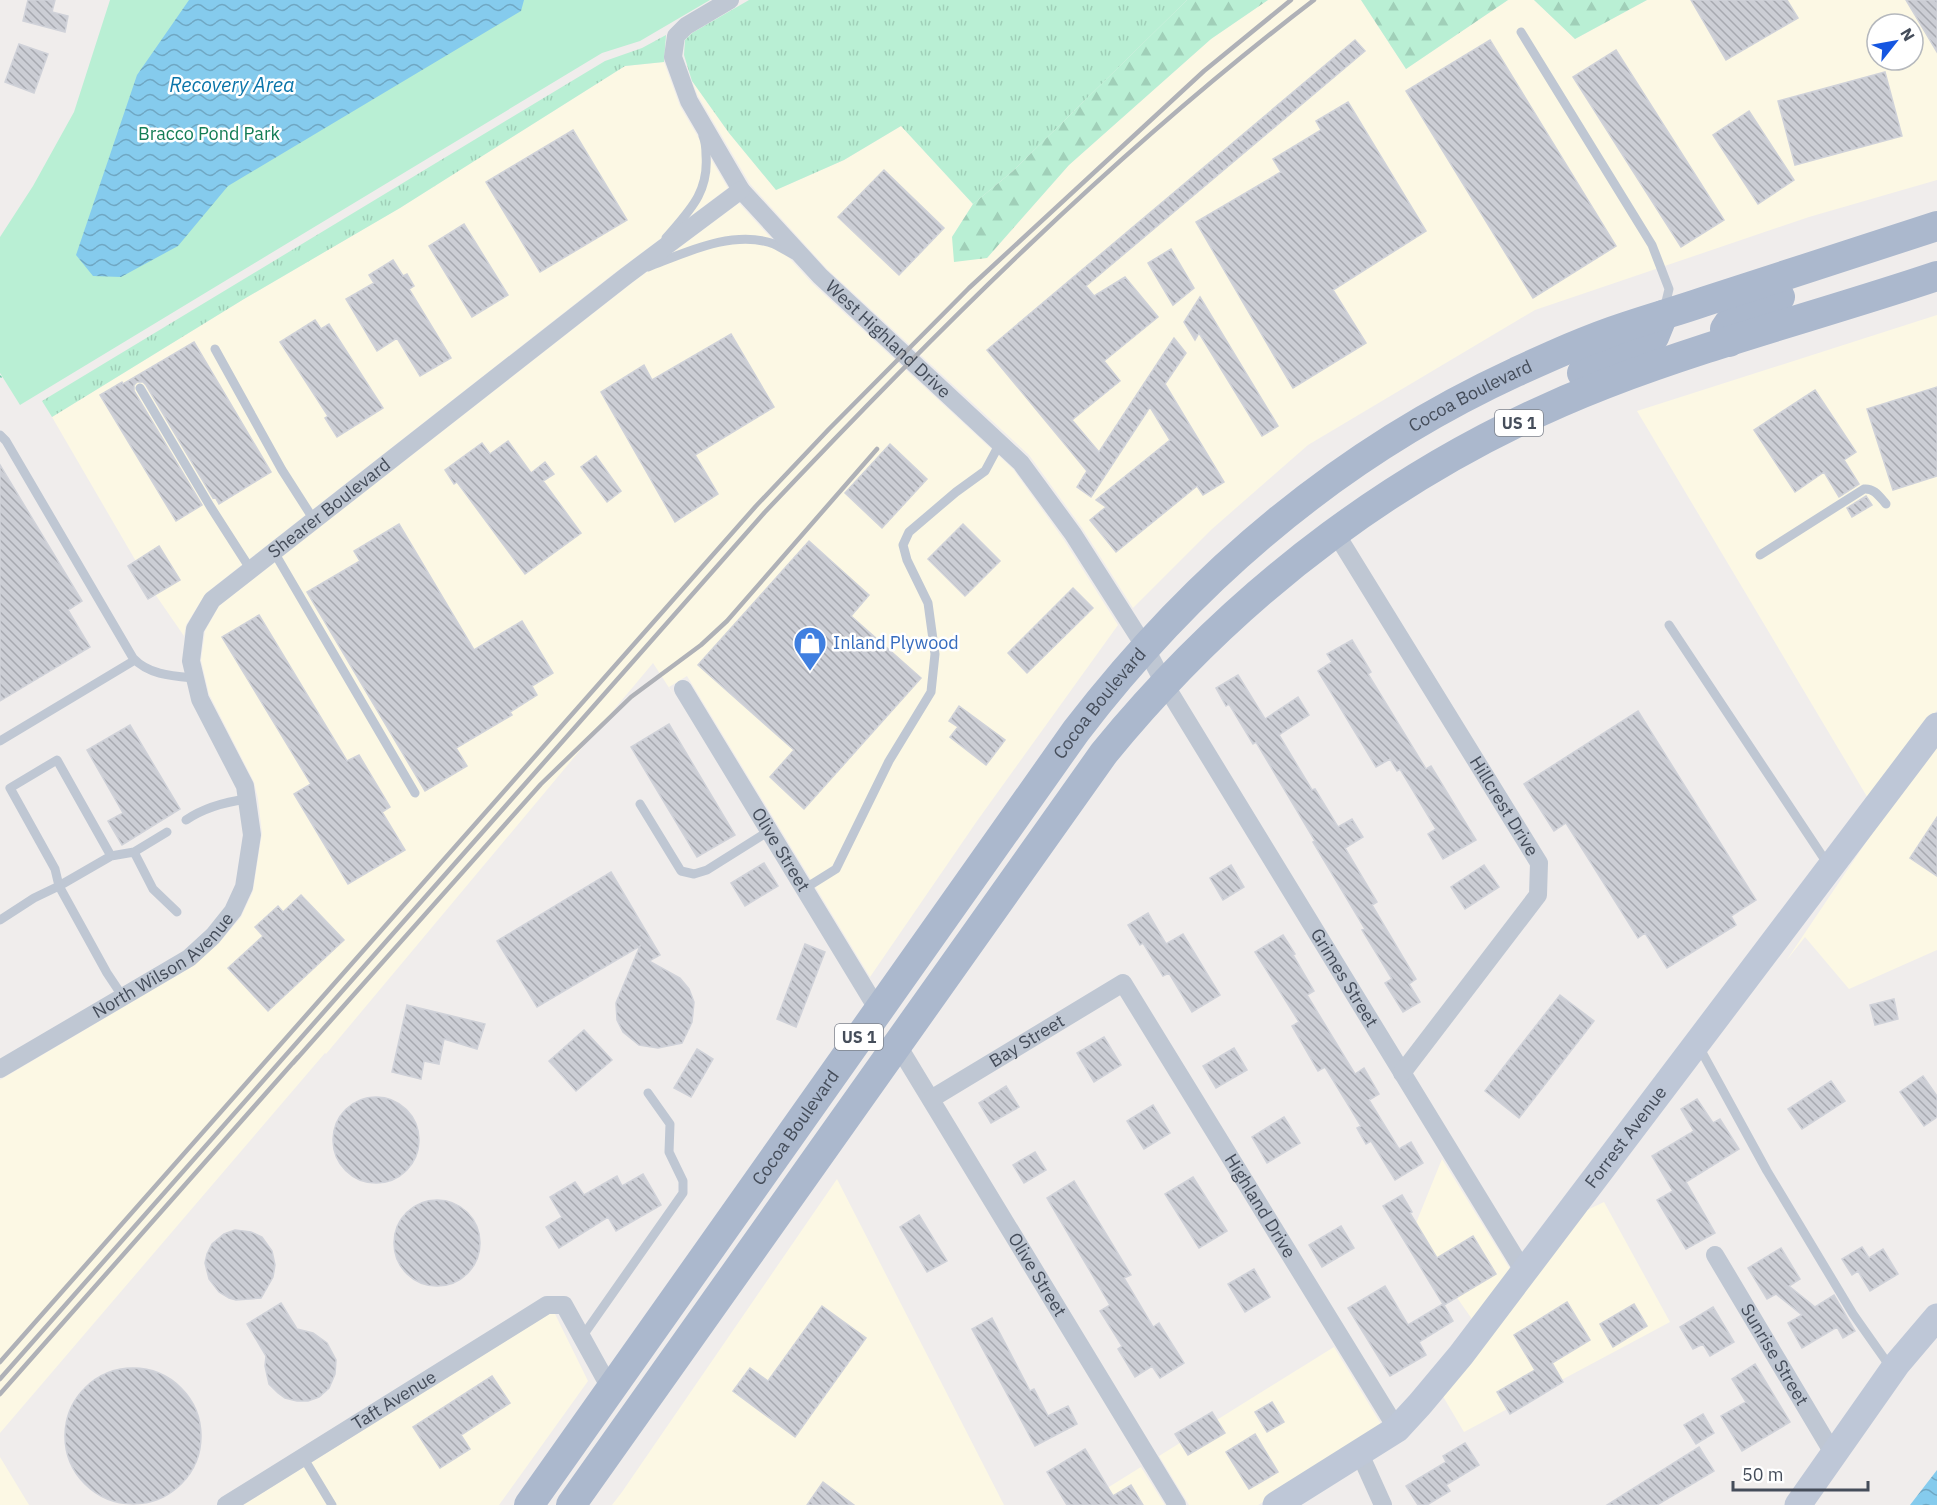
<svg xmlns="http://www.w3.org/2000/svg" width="1937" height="1505" viewBox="0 0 1937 1505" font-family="'IBM Plex Sans',sans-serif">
<defs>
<pattern id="grass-tufts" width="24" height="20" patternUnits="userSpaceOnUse" patternTransform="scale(1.5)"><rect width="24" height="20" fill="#b9efd4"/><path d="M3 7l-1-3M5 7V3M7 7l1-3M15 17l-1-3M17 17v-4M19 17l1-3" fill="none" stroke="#a0cfb8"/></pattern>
<pattern id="forest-firs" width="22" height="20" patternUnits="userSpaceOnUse" patternTransform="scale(1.5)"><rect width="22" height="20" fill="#b9efd4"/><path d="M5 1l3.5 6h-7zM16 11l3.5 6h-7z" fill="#a0cfb8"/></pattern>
<pattern id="water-waves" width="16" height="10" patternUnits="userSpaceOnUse" patternTransform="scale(1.5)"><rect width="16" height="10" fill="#85cbed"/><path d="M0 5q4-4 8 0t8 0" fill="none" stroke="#6fa7c3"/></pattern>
<pattern id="building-back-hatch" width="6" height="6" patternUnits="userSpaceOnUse" patternTransform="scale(1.5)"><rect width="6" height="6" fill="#ccced5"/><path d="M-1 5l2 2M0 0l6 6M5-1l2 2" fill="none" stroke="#a7a9b0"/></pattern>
</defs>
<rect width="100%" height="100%" fill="#f0edec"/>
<!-- commercial -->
<path fill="#fcf8e4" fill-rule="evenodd" d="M1268,0H1361L1406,69L1508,0H1534L1575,39L1647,0H1937V180L1809,217L1535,310L1308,445L1212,529L1133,608L1082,528L1029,455L827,269L750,184L698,96L692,81L729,133L776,190L844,160L901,126L973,204L952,237L987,258L1069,165L1211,39ZM1877,24H1913V60H1877Z
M664,62L680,106L728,188L612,275L206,593L186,625L184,636L155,594L52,417L244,299L400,208L625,66Z
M739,203L812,283L1013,469L1064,540L1118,625L977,821L870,977L687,676L669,687L677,700L653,663L326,1054L325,1053L0,1433V1080L193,966L219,943L241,917L253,891L262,833L258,799L254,782L209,694L201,660L205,631L219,606L632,283Z
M1937,315V710L1869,800L1637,411Z
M1937,742V950L1849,989L1805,937L1786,961L1881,820Z
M1442,1159L1512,1272L1474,1322L1412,1233Z
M837,1179L1004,1505H612L622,1492Z
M1604,1202L1670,1322L1464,1432L1441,1393L1581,1213Z
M549,1314H555L588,1381L499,1505H243Z
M1334,1347L1383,1427L1258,1505H1189L1159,1456Z
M0,1457L29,1505H0Z
M1141,1467L1165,1505H1080Z"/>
<!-- grass -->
<path fill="url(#grass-tufts)" d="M749,0H1187L1013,171L973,204L901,126L844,160L776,190L729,133L692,81L684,55L685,40L692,33Z
M666,35L664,62L625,66L400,208L244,299L52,417L42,401L605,61L642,48Z"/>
<!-- forest -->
<path fill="url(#forest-firs)" d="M1187,0H1268L1211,39L1069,165L987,258L954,262L952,237L973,204L1013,171Z
M1361,0H1508L1406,69Z
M1534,0H1647L1575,39Z"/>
<!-- green -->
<path fill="#b9efd4" d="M110,0H710L640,41L602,53L20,405L0,373V237L33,186L74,112Z"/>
<!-- water -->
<path fill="url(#water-waves)" d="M189,0H524L521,11L228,186L178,246L121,277L93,276L76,255L137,75Z
M1937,1470V1505H1910Z"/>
<!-- building -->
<path fill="url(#building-back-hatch)" stroke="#d0d2d9" stroke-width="1.5" d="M28,0H55L52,12L68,16L65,32L23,21Z
M1691,0H1787L1798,18L1726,60Z
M1906,0H1937V52Z
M1355,40L1365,51L1086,286L1094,296L1125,277L1158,317L1104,361L1120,381L1072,420L1099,452L1174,338L1186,353L1165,384L1224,482L1203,495L1197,486L1116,552L1090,520L1106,507L1096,500L1170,440L1150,407L1091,497L1077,487L1087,471L987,350Z
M1490,40L1616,246L1533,298L1406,91Z
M19,44L48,54L34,93L5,82Z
M1616,50L1724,220L1681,247L1573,77Z
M1885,72L1902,136L1795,165L1778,101Z
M1348,102L1426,231L1333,290L1366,343L1293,388L1196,222L1281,172L1273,159L1321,130L1316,121Z
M1749,111L1794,180L1758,204L1713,135Z
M573,130L627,220L540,272L486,182Z
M884,170L944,228L899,275L838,217Z
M464,224L508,295L472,317L429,246Z
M1171,249L1194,288L1173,305L1148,263Z
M393,260L403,276L407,274L414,286L409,289L451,358L420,376L397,338L377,351L346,299L374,283L369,275Z
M1200,297L1278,426L1262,436L1199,333L1195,340L1184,322Z
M315,320L321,329L329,324L383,408L337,437L325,418L328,416L280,342Z
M731,334L774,407L695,455L718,494L675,522L601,392L644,365L652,380Z
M194,342L271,472L219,504L215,497L213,498L146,385L143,382H137L134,385V391L202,505L176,521L100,395L122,382L123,384Z
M1937,387V476L1893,490L1867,409Z
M1815,390L1856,452L1844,460L1859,484L1839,497L1824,472L1795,492L1754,430Z
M508,441L531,473L545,462L554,474L543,481L581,533L525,574L457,482L454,484L445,470L482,443L490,454Z
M890,444L927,479L882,528L845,493Z
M596,456L621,491L607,502L581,467Z
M0,465L82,601L68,610L90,647L0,701Z
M1866,496L1872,505L1852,517L1847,508Z
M399,524L474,650L522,621L553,673L532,686L537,695L510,712L512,715L456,748L467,766L425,791L307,592L360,561L354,551Z
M963,524L1000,561L965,596L928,559Z
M809,541L869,595L851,616L921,678L804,809L770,777L794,750L698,665Z
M159,546L180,580L148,599L128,566Z
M1073,588L1093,608L1027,673L1008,653Z
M259,615L347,761L359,755L390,807L382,812L405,850L348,884L294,794L311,784L222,637Z
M1352,640L1371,672L1368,674L1426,769L1431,766L1476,840L1443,859L1428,834L1436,829L1400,769L1397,771L1390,759L1376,767L1318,671L1332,662L1327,654Z
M1238,675L1265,719L1298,697L1309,715L1279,735L1312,790L1315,789L1338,827L1352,819L1363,837L1345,848L1377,902L1372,905L1416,979L1409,984L1420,1002L1403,1012L1385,983L1392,979L1362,930L1365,929L1313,842L1315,841L1256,742L1253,744L1229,704L1226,706L1216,688Z
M959,706L1005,740L986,765L950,737L958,727L949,721Z
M1638,711L1756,900L1731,916L1736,925L1667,968L1645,933L1638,938L1566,823L1554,831L1524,784Z
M669,724L735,835L697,857L631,747Z
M130,725L180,809L122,845L108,821L123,813L87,750Z
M1937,817V876L1910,858Z
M764,863L778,886L745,906L731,883Z
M1231,865L1244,887L1223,900L1210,878Z
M1484,865L1499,887L1465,909L1451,887Z
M611,872L660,955L649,961L680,978L689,989L694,1002L692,1022L682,1043L658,1048L639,1045L623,1032L617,1020L616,1003L640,946L537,1007L497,941Z
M301,895L344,940L268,1011L228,968L263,936L255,927L278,906L283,912Z
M1148,913L1166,944L1183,934L1220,995L1192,1012L1169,973L1163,976L1143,943L1140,945L1128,925Z
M1283,935L1295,954L1293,955L1314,991L1307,995L1355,1074L1364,1068L1379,1094L1369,1100L1399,1149L1411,1142L1423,1163L1395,1180L1371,1141L1366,1144L1357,1128L1361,1126L1325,1067L1318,1071L1292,1026L1299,1022L1255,952Z
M805,944L825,952L796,1027L777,1019Z
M1560,995L1594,1021L1519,1118L1485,1091Z
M1894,999L1898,1019L1875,1025L1870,1005Z
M407,1005L485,1024L477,1049L444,1039L439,1064L424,1061L421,1079L392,1072Z
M584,1030L612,1060L576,1091L549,1061Z
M1104,1037L1121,1065L1094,1082L1077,1053Z
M1234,1048L1247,1070L1216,1088L1203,1066Z
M697,1049L713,1059L691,1097L674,1088Z
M1923,1076L1937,1096V1117L1924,1126L1900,1092Z
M1831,1081L1845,1101L1802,1129L1788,1109Z
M1006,1086L1019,1107L991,1123L979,1103Z
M333 1140a43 43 0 1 1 86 0a43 43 0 1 1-86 0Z
M1697,1099L1713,1123L1720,1119L1739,1149L1686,1182L1715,1233L1686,1249L1657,1200L1673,1191L1652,1156L1694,1131L1681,1109Z
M1153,1105L1170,1133L1144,1149L1127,1121Z
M1284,1117L1300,1143L1267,1163L1252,1137Z
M1035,1152L1046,1170L1024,1183L1013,1165Z
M643,1174L661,1205L616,1231L608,1217L559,1248L546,1227L562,1217L550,1197L575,1182L584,1195L617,1176L622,1186Z
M1193,1177L1227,1231L1199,1248L1165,1194Z
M1074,1181L1131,1275L1124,1278L1153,1327L1159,1323L1184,1363L1160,1378L1152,1366L1135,1377L1118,1349L1122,1346L1100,1311L1110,1305L1047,1198Z
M1402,1195L1412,1212L1410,1213L1437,1258L1473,1236L1496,1274L1444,1305L1453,1321L1419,1342L1426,1355L1390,1376L1348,1308L1385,1286L1408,1325L1443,1304L1383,1206Z
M394 1243a43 43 0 1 1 86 0a43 43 0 1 1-86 0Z
M919,1215L947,1261L927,1272L900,1227Z
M1341,1226L1354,1248L1322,1267L1309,1245Z
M235,1230L251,1232L262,1237L272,1251L275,1265L273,1277L261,1298L236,1300L229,1298L219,1292L209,1279L205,1263L207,1254L212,1244L224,1234Z
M1862,1247L1869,1258L1883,1249L1898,1274L1870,1291L1858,1271L1852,1275L1842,1259Z
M1781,1248L1800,1279L1789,1286L1815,1307L1834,1295L1855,1331L1843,1338L1837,1327L1802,1348L1788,1323L1802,1315L1776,1294L1767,1299L1748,1268Z
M1254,1269L1270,1297L1245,1312L1228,1284Z
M1567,1302L1590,1340L1552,1363L1563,1382L1510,1414L1497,1392L1535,1370L1514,1335Z
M281,1303L297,1329L313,1333L327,1343L336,1360L335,1374L329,1388L319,1397L308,1401H297L285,1398L278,1393L269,1384L265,1366L266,1356L247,1324Z
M1634,1304L1647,1326L1613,1347L1600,1324Z
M822,1306L866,1338L795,1437L733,1391L750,1368L768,1381Z
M1713,1307L1734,1342L1710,1356L1703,1344L1693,1349L1680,1327Z
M992,1318L1030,1391L1034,1389L1048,1416L1068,1406L1077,1424L1035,1446L972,1329Z
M1755,1364L1790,1422L1742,1451L1721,1416L1746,1402L1732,1379Z
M65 1436a68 68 0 1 1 136 0a68 68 0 1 1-136 0Z
M492,1376L510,1403L461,1435L470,1449L440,1468L413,1427Z
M1272,1402L1284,1422L1267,1432L1255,1412Z
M1212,1412L1225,1433L1188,1455L1175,1434Z
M1703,1414L1714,1433L1696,1444L1684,1425Z
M1255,1434L1278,1472L1249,1489L1226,1452Z
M1465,1443L1479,1465L1446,1485L1450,1491L1427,1505H1418L1406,1486L1446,1462L1443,1456Z
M1699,1447L1714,1471L1657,1505H1607Z
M1085,1449L1113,1496L1131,1485L1143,1505H1067L1047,1472Z
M823,1482L854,1505H807Z"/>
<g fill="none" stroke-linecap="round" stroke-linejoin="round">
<!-- path -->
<path stroke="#70ceab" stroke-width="3" stroke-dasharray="4.5 3" stroke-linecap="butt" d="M0,377L1,376"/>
<!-- lane -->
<path stroke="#bfc7d3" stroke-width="9" d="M1521,32L1652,245L1669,289L1664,310
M666,238C689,211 709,193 706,155C706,148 706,143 703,136
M648,267C685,253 733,229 774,244C781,247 788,252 794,255
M215,349L282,470L314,520
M140,388L210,506L251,570
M0,435L6,441L133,658C149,675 172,676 195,678
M274,552L415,793
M1760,555L1864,489C1874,488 1879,496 1886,504
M1669,625L1829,866
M0,741L135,660
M57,760L111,856L59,886L55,869L10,788Z
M640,804L681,871L694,874L707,870L769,831
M186,820C205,807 225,802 247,799
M134,852L153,889L177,912
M111,856L134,852L167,832
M804,889L836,869L889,761L931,692L935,654L928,603L907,560L903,545L909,532L956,492L985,471L1000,443
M0,920L34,898L59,886L107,973L123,997
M1698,1045L1767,1171L1853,1314L1891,1368
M582,1337L683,1193V1181L669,1152L670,1124L648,1093
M303,1457L332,1505"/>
<!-- street -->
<g stroke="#bfc7d3" stroke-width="18">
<path id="s1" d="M730,0L686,26L676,36L673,57L689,101L741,190L820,276L1021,463L1073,534L1145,647L1164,683L1524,1272"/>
<path id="s2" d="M1335,532L1539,863L1538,895L1402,1073"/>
<path id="s3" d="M683,689L878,1010"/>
<path id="s4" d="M897,1044L1177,1505"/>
<path id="s5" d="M0,1069L189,958L213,936L233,911L244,887L252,835L245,786L200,699L191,661L195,629L212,600L626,276L741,190"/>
<path id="s6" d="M931,1099L1123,983L1397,1429"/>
<path id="s7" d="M1715,1255L1833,1453"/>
<path d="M1360,1454L1383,1505"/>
<path id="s8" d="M226,1505L547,1305H564L610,1388"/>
</g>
<!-- secondary -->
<g stroke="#bec7d7" stroke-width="27">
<path id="s9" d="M1276,1505L1397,1429L1420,1404L1461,1355L1937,726"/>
<path d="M1798,1505L1897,1364L1937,1317"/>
</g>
<!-- primary -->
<g stroke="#abb8cd" stroke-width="30">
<path d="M1729,342L1725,329C1737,308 1759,304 1780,297"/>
<path d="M1582,373L1639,348L1654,337L1663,315"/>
<path id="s10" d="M529,1505L1076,731C1195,576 1338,454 1516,372C1551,356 1588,339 1625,327C1651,318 1677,311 1703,302C1781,276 1859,251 1937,226"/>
<path d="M571,1505L1104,753C1238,589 1407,461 1605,384C1714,342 1827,313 1937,276"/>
</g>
<!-- rail -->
<path stroke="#afb1b7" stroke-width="4.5" d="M293,1063L541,784L631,697L701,645L727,621L877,449
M0,1362L756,506L829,429L969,288L1204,71L1291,0
M0,1379L765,512C937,330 1115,152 1314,0
M0,1394L298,1057"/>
</g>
<!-- icons -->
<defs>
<g id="shop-pin" transform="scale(1.725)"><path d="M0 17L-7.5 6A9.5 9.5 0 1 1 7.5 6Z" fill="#3f7fe0" stroke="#fff"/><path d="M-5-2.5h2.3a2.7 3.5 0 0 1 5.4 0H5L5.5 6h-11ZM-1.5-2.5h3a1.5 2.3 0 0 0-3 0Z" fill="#fff"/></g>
</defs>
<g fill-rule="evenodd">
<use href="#shop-pin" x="810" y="643"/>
</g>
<g text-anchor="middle" stroke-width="5" stroke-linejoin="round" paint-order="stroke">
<!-- shield labels -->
<g fill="#fff" stroke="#7d828c" stroke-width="1.5">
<rect x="1495" y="410" width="48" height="26" rx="4.5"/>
<rect x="835" y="1024" width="48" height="26" rx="4.5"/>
</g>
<g font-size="16" font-weight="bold" fill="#454d5a">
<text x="1519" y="429">US 1</text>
<text x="859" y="1043">US 1</text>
</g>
<!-- park labels -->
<g font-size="18" fill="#147d55" stroke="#fff">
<text x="209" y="140">Bracco Pond Park</text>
</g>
<!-- street labels -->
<g font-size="18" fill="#454d5a" stroke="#fff">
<text dy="6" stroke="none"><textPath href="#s1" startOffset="446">West Highland Drive</textPath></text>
<text dy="6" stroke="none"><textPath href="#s10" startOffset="1470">Cocoa Boulevard</textPath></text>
<text dy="6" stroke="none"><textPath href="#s5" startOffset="764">Shearer Boulevard</textPath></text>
<text dy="6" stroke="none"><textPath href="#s10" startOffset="984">Cocoa Boulevard</textPath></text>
<text dy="6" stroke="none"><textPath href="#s2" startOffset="322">Hillcrest Drive</textPath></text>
<text dy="6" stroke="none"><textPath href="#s3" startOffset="188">Olive Street</textPath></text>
<text dy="6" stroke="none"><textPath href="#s5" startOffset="194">North Wilson Avenue</textPath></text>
<text dy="6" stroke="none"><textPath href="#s1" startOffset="1236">Grimes Street</textPath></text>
<text dy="6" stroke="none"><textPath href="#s6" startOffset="112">Bay Street</textPath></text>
<text dy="6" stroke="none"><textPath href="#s10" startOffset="462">Cocoa Boulevard</textPath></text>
<text dy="6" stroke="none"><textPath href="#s9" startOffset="514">Forrest Avenue</textPath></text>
<text dy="6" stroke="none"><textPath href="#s6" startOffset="486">Highland Drive</textPath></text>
<text dy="6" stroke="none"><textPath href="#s4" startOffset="270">Olive Street</textPath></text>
<text dy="6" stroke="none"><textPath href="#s7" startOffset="116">Sunrise Street</textPath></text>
<text dy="6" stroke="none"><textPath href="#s8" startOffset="198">Taft Avenue</textPath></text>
</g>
<!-- shop labels -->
<g font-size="18" fill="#366cbe" stroke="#fff" text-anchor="start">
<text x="833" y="649">Inland Plywood</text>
</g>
<!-- water labels -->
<g font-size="20" font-style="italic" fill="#0974a9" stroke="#fff">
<text x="232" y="92">Recovery Area</text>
</g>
</g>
<!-- north arrow -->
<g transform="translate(1895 42) rotate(59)"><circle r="28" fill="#ffffff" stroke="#b5b8bd" stroke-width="1.5"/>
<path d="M0-4.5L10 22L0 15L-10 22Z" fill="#1556e1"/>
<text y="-9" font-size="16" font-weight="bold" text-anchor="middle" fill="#454d5a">N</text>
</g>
<!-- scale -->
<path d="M1733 1481v9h135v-9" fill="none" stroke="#454d5a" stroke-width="3"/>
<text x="1742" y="1481" font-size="18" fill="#454d5a" stroke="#ffffff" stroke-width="4.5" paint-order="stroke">50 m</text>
</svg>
